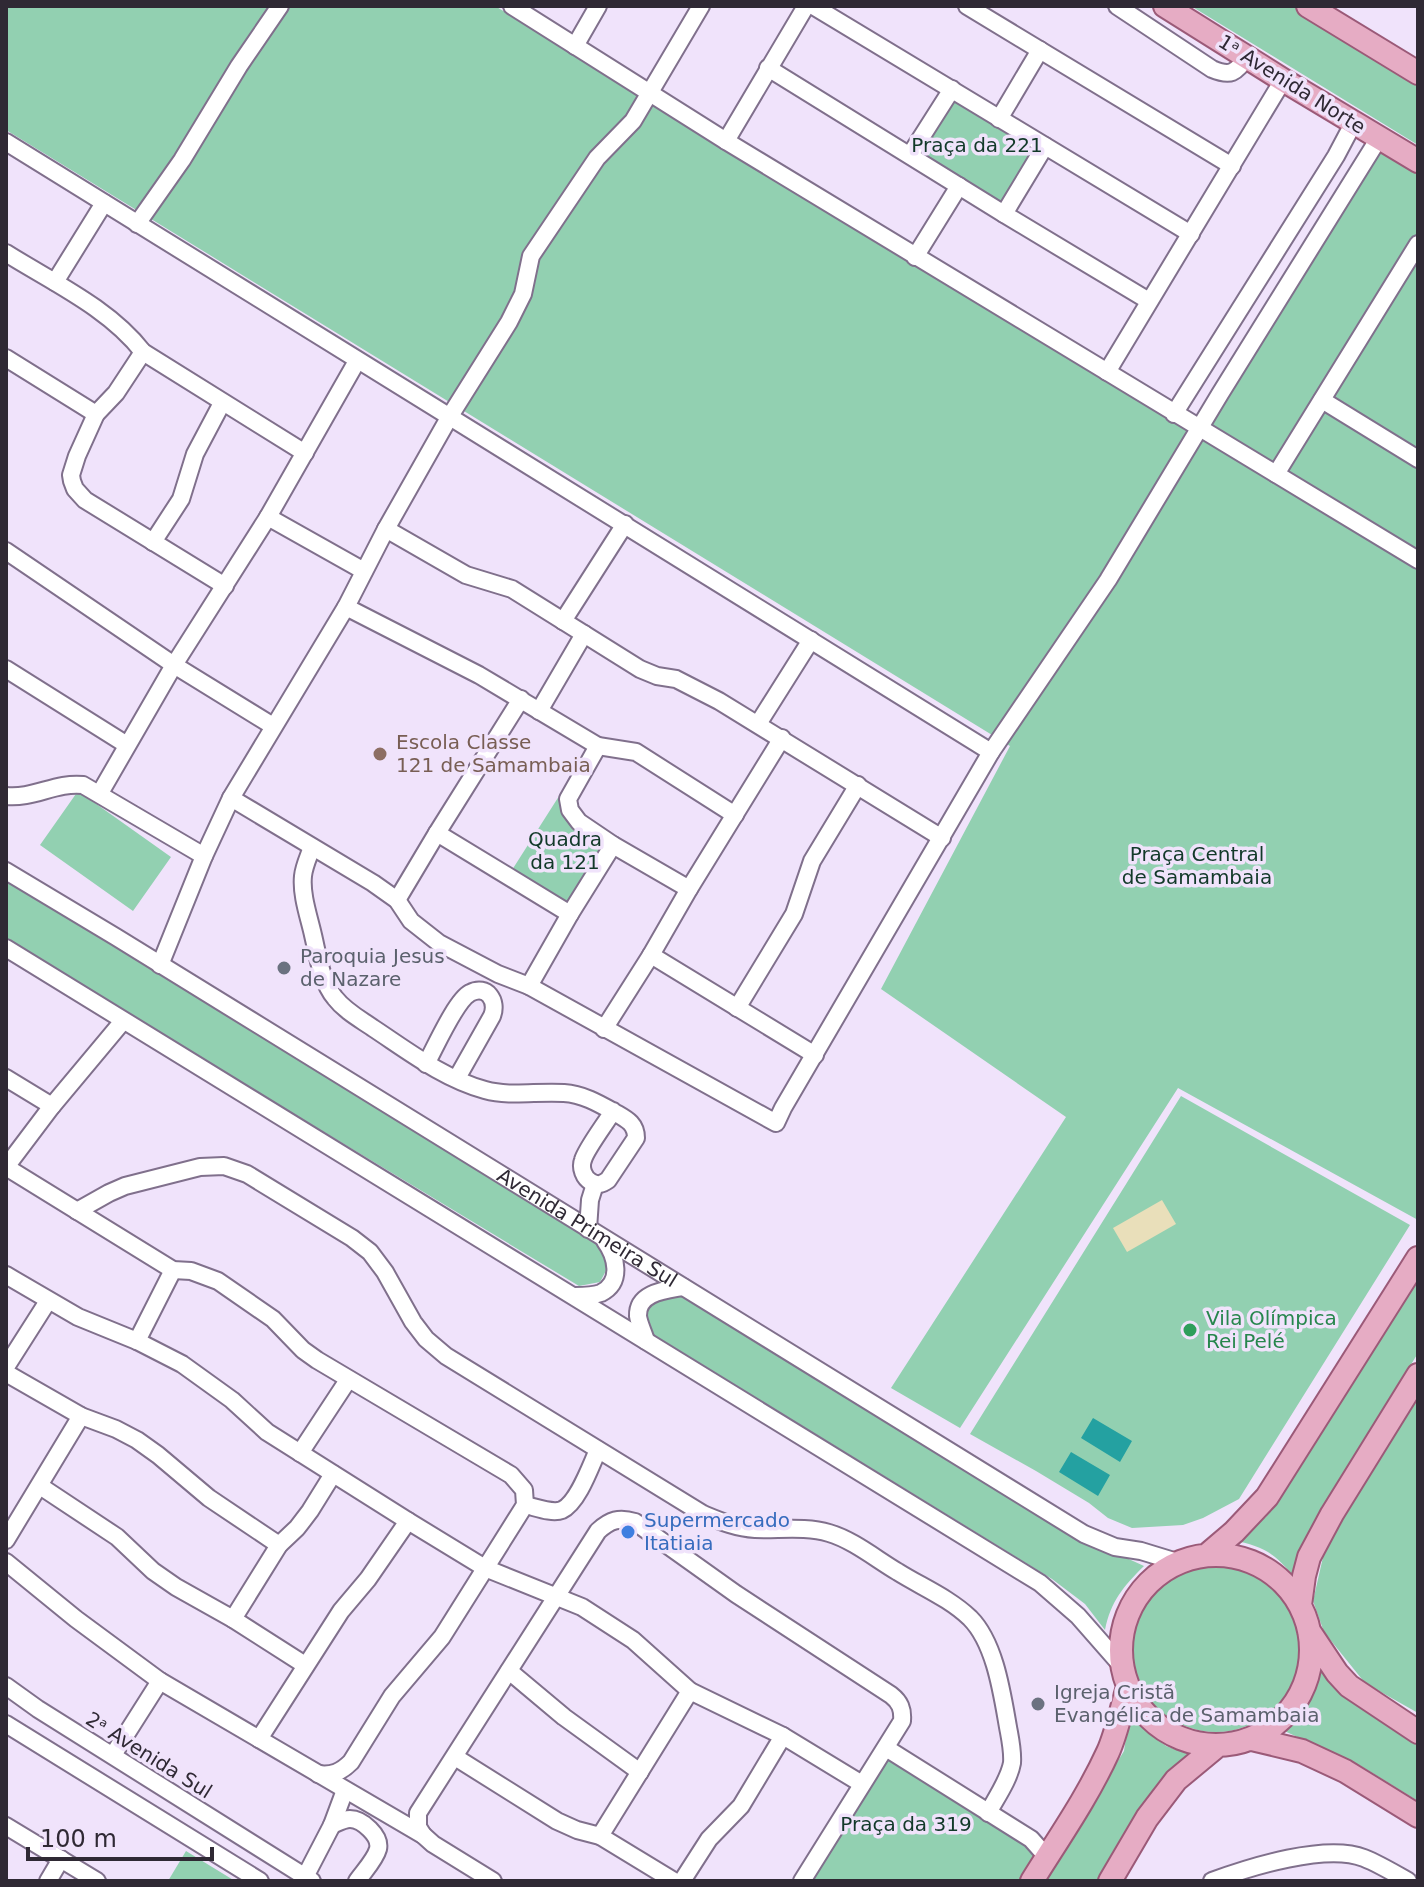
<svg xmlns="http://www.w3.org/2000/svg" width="1424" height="1887" viewBox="0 0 1424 1887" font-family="'DejaVu Sans',sans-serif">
<rect width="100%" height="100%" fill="#f0e3fb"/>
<!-- green -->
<path fill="#92d0b1" d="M6,6H495L1203,435L1383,148L1418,169V1220L1178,1088L960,1428L891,1388L1066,1117L881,989L1010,746L6,130Z
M1191,6H1301L1418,79V145Z
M952,85L1042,141L1003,206L913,149Z
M78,791L171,857L133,911L40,845Z
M561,793L574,815L612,840L568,906L512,870Z
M6,880L20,886L597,1240L609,1265L600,1282L579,1286L6,940Z
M1181,1096L1410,1225L1239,1499L1203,1518L1183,1525L1132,1528L1108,1518L1089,1503L1036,1471L970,1434Z
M1418,1284V1353L1299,1550L1292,1574C1272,1551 1261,1546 1232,1540L1266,1517L1409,1287Z
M656,1291L675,1292L1085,1539L1144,1566C1123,1587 1111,1601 1105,1630L1085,1604L1052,1579L654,1335L645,1310Z
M1418,1395V1713L1365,1683L1324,1632L1313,1601L1326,1544Z
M1132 1648a84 84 0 1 1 168 0a84 84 0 1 1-168 0Z
M1318,1661L1418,1739V1801L1361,1766L1280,1729L1309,1696Z
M1129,1717L1166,1746L1191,1755L1141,1809L1097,1881H1045L1124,1751Z
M888,1744L1048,1844L1026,1881H803Z
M186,1851L235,1881H168Z"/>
<!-- sand -->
<path fill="#e9dfba" d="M1162,1200L1176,1224L1127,1252L1113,1228Z"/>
<!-- water -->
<path fill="#24a1a1" d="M1093,1418L1132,1441L1120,1462L1081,1438Z
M1071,1452L1110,1475L1098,1496L1059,1472Z"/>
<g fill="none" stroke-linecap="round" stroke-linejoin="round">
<!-- minor casing -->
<g stroke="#80708c" stroke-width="20">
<g id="minor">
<path d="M512,6L726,141L1418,560"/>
<path d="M813,6L1191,234"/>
<path d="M967,6L1232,166"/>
<path d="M1117,6L1212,69C1231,77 1235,73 1247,57"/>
<path d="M575,46L598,6"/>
<path d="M768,68L1004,214L1149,301"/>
<path d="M999,119L1040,50"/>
<path d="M726,141L806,6"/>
<path d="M6,142L991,752"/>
<path d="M910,155L952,89"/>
<path d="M1004,214L1045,146"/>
<path d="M137,224L182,160L239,66L280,6"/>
<path d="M6,253C52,282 109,308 143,352L305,453"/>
<path d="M915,257L959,186"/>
<path d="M55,282L104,203"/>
<path d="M143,352L116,393L96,414L77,456L71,475L72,481L75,489L85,500L225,586"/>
<path d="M6,358L96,414"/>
<path d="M1107,372L1283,80"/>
<path d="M1322,400L1418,459"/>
<path d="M1174,414L1336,156L1354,122"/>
<path d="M1276,474L1418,244"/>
<path d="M268,517L364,571"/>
<path d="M386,529L466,575L512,589L640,669L657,676L676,679L719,701L942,838"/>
<path d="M153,542L181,499L195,454L222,403"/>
<path d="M6,551L174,665L273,726"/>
<path d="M346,607L479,675L598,746L636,752L735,815"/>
<path d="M563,621L625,524"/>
<path d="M6,669L127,745"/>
<path d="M539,711L584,634"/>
<path d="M758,724L811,640"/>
<path d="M598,746L568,799L570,810L579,822L613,845L689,889"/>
<path d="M100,793L174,665L268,517L357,361"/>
<path d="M6,796C33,799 56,782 83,785L204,856"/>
<path d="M231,798L373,883L397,900L411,921L439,943L498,974L529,986L776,1123L783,1108L991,752L1108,580L1220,394L1379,138"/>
<path d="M437,833L570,914"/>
<path d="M312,847C309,856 304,866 303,876C301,895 309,917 313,935C318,956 321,981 335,998C345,1011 360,1019 373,1028C408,1051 444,1079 485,1090C510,1097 538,1091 564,1093C582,1094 598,1103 614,1112C626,1119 636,1123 636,1138L608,1180C602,1184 598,1186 591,1182C584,1178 580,1168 583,1160C586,1149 606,1123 613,1111"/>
<path id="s1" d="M6,871L116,937L1084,1534L1115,1547L1141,1551L1177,1562"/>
<path d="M397,900L437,833L521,699"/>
<path d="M6,948L1040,1583L1078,1616L1121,1665"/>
<path d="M651,955L815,1055"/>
<path d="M160,965L204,856L231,798L346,607L386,529L450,416L509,322L523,294L531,256L597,158L633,121L701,6"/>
<path d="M529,986L570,914L613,845"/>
<path d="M737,1008L794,914L812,861L858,785"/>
<path d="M604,1029L651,955L689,889L782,738"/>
<path d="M426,1064C435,1048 456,1000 470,993C487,984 498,1001 492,1016L457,1078"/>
<path d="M6,1078L52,1106"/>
<path d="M6,1167L173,1270L191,1271L218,1281L273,1319L303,1350L317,1360L511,1475L524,1490L525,1505L442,1637L392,1696L351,1762C341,1772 332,1776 318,1774"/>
<path d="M6,1167L52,1106L123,1021"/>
<path d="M77,1211L109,1193L125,1186L200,1167L224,1166L247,1174L352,1238L370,1252L385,1272L413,1322L426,1339L446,1356L703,1514C720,1521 736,1528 755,1529C779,1530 806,1526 829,1533C853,1540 876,1559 898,1572C922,1587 949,1598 970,1618C995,1643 1002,1693 1008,1727C1010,1738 1013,1751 1012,1763C1009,1780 996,1798 988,1813"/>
<path d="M588,1229L590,1200L595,1184"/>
<path d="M6,1275L78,1317L137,1341L182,1364L232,1400L267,1432L408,1521L485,1568L582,1607L633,1640L690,1691L783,1736L862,1784"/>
<path d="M575,1296C583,1296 593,1296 601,1293C623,1282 616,1256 605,1241"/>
<path d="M137,1341L173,1270"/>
<path d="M646,1341C644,1333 639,1324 638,1316C637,1292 667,1290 683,1287"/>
<path d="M6,1367L48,1301"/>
<path d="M6,1373L81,1416L116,1429L137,1440L158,1455L209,1498L279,1545"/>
<path d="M300,1453L348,1380"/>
<path d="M40,1486L117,1537L153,1571L176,1587L233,1619L305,1665"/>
<path d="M525,1505C535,1507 552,1514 562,1510C578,1503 591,1465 598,1450"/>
<path d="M6,1540L81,1416"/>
<path d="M6,1562L76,1619L160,1681L423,1835L433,1844L493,1881"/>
<path d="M233,1619L279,1545L297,1528L310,1511L333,1474"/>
<path d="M509,1671L564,1717L640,1772"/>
<path d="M6,1686L38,1709L312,1881"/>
<path d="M6,1724L260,1881"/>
<path d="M259,1739L341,1611L368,1579L408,1521"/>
<path d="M886,1748L1031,1839L1047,1857"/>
<path d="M113,1755L160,1681"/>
<path d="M455,1757L557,1821L577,1830L600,1836L674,1881"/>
<path d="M332,1825C337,1823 344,1819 350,1819C362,1819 381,1836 378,1849C375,1860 364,1871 357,1881"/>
<path d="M6,1826L97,1881"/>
<path d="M423,1835L418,1827V1813L598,1531C610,1520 619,1517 635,1522L736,1594L891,1695C900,1702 903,1709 902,1721L802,1881"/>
<path d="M600,1836L690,1691"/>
<path d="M305,1877L332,1825L345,1790"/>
<path d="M48,1881L61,1859"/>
<path d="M682,1881L709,1839L741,1806L783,1736"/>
<path d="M1212,1881C1250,1867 1326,1843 1364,1858C1379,1864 1394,1873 1408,1881"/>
</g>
</g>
<!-- major casing -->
<g stroke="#9b5a78" stroke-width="26">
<path id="major" d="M1165,6L1283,80L1418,161
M1308,6L1418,73
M1121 1650a95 95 0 1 1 190 0a95 95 0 1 1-190 0Z
M1207,1555L1234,1532L1267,1497L1418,1258
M1300,1605L1304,1576L1309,1557L1332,1514L1418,1375
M1309,1631L1337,1673L1349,1686L1418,1732
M1252,1739L1302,1751L1345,1771L1418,1816
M1032,1881C1058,1839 1087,1798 1108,1752C1117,1732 1121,1709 1128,1687
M1110,1881L1147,1818L1176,1780L1217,1746"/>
</g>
<!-- minor -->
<use href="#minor" stroke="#fff" stroke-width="16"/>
<!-- major -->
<use href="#major" stroke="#e6acc4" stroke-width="22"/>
</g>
<!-- markers -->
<circle fill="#8d6e63" stroke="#f0e3fb" stroke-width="3" cx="380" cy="754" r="8"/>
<g fill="#6b7280" stroke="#f0e3fb" stroke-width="3">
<circle cx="284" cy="968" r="8"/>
<circle cx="1038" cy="1704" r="8"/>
</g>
<circle fill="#2e9e5b" stroke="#f0e3fb" stroke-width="3" cx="1190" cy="1330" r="8"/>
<circle fill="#3f7fe0" stroke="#f0e3fb" stroke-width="3" cx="628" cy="1532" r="8"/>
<g text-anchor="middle" stroke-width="7" stroke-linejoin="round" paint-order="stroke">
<!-- street labels -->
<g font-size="20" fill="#2f2934" stroke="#f0e3fb">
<text transform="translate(1292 84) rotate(32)" y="7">1ᵃ Avenida Norte</text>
<text dy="7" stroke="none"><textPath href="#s1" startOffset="682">Avenida Primeira Sul</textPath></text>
<text transform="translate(149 1755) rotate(32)" y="7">2ᵃ Avenida Sul</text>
</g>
<!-- park labels -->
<g font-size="20" fill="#123929" stroke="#f0e3fb">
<text x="977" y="152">Praça da 221</text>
<text x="565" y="846">Quadra<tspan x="565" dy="23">da 121</tspan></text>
<text x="1197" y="861">Praça Central<tspan x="1197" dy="23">de Samambaia</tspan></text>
<text x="906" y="1831">Praça da 319</text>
</g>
<!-- education labels -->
<g font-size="20" fill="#785e54" stroke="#f0e3fb" text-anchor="start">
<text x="396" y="749">Escola Classe<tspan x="396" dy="23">121 de Samambaia</tspan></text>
</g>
<!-- worship labels -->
<g font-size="20" fill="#5b616d" stroke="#f0e3fb" text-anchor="start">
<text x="300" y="963">Paroquia Jesus<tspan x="300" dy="23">de Nazare</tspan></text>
<text x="1054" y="1699">Igreja Cristã<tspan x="1054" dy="23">Evangélica de Samambaia</tspan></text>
</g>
<!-- leisure labels -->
<g font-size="20" fill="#27864d" stroke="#f0e3fb" text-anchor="start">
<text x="1206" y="1325">Vila Olímpica<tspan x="1206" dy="23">Rei Pelé</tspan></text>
</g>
<!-- shop labels -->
<g font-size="20" fill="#366cbe" stroke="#f0e3fb" text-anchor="start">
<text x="644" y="1527">Supermercado<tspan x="644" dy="23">Itatiaia</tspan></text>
</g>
</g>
<!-- border -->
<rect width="1424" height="1887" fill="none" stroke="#2f2934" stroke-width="16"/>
<!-- scale -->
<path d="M28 1847v12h184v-12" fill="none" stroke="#2f2934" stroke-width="4"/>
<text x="40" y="1847" font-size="24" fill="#2f2934" stroke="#f0e3fb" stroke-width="6" paint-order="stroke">100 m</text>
</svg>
